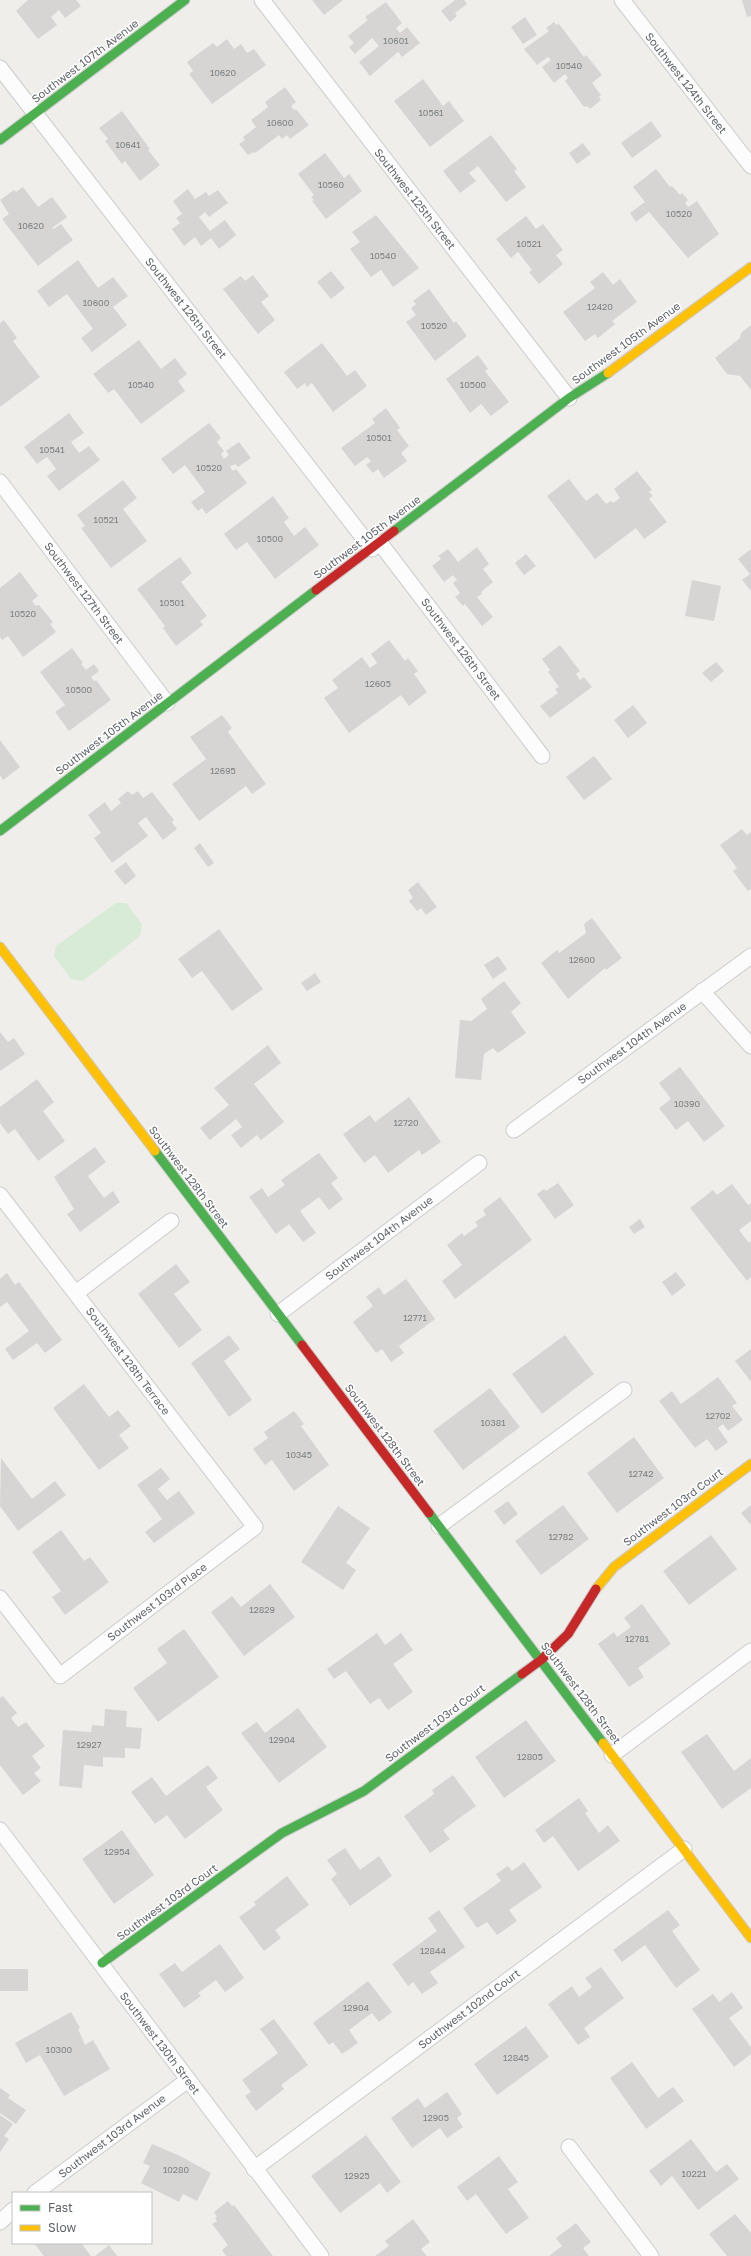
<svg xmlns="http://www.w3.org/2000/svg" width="751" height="2256" viewBox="0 0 751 2256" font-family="'Golos Text',sans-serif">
<rect width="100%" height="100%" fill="#efeeea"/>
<!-- green -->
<path fill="#d8ebd6" d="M116,903H126L142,924L140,936L83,981L71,979L54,956L56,946Z"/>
<!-- building -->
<path fill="#d6d5d3" d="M28,0H76L81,6L65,18L59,10L51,17L57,25L38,39L16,11Z
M312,0H343L324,15Z
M455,0H464L467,4L455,13L457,16L450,22L441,11Z
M742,0H751V16L747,17Z
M386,2L402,23L396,28L400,33L407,27L420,43L402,57L398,52L370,76L359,62L379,46L372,38L355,54L349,47L354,43L348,36L368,20L365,17Z
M525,17L537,35L523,44L511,27Z
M554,22L556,25L559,24L584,57L586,55L602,75L592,83L601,95L599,97L601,100L590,109L587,106L584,107L565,81L568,78L565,74L554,83L542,67L551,60L548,57L537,65L524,49L549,31L546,28Z
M227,39L234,49L241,44L247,53L254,49L266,65L212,104L189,74L193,71L187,62L213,43L217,47Z
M423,79L443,106L449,101L464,121L430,147L394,101Z
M285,87L296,102L291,106L294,110L296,109L309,125L290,139L287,135L282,139L279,135L255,153L254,152L248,155L239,144L245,140L243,137L256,127L251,120L268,107L265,102Z
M122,111L150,149L148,150L160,165L140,181L125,161L122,164L105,141L108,139L99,128Z
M651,121L662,136L632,158L621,143Z
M491,135L517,169L514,171L526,187L506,202L478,166L469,173L476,181L460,193L443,171Z
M583,143L591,154L577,164L569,153Z
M325,153L344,178L349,174L362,191L326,219L312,201L314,200L311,197L314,195L298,174Z
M656,169L670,187L672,186L680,195L682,193L688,200L685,203L688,207L697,201L719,234L688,258L649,212L636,222L630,213L645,202L633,187Z
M23,187L38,207L52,197L67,217L52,228L54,229L61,224L73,240L38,266L2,219L9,214L0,200L14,190L16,192Z
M188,189L195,199L206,192L209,196L218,190L228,203L209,217L205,212L199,217L210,231L225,220L236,235L219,249L211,238L201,246L195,237L184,246L172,229L180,223L176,218L182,214L173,201Z
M376,215L419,268L393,287L381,270L371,277L350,249L360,242L352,232Z
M526,216L536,229L543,224L563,250L556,255L563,264L539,284L529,272L532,270L518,252L511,258L496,239Z
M78,260L98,288L113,277L128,296L113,307L127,325L92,352L81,338L93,329L67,294L49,307L37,291Z
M331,271L345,288L331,299L317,282Z
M603,272L613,285L620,279L637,302L612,321L615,324L598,338L595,334L585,341L563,312L595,288L590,282Z
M253,275L269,296L261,302L275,320L258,334L223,289L241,276L245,281Z
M429,289L454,323L456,321L467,336L435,361L406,322L416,315L411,308L416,304L413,301Z
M4,320L17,338L13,341L40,377L0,407V323Z
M751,325V390L740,376L727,374L715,358L739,339L742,332Z
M139,340L161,369L175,358L187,374L178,381L185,391L141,424L114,389L108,393L93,374Z
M322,343L347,376L355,370L367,386L333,412L312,383L307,387L305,383L297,389L284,372Z
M478,355L488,369L485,371L509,402L491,416L481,404L470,413L446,379Z
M386,408L400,428L397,430L409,446L401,453L407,461L384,478L378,469L373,473L366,465L371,461L367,457L355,466L341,448L375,423L372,419Z
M69,413L84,433L71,442L79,453L89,446L100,460L59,491L47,476L56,469L47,457L37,464L24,447Z
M209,423L221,438L217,442L224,451L221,454L224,459L229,455L226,451L239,442L251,458L238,467L235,464L230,467L233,471L236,469L247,483L206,514L202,508L198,511L191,502L205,492L185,465L173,474L161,459Z
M637,471L652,490L649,492L653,496L649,499L667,522L644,539L636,528L595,559L547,496L569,479L586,501L597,493L606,504L611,501L613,503L620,498L614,489Z
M123,480L137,498L123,509L147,541L111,568L81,528L85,526L77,515Z
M273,496L289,518L284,522L294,536L305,527L319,545L275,579L247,542L236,550L224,534Z
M477,547L489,564L483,569L493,582L481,592L482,594L477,597L493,617L482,626L465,604L463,606L455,597L460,593L453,583L457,580L453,575L444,582L432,566L441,559L438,556L448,549L458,562Z
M751,549V591L742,580L750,574L738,559Z
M526,554L536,566L524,575L515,563Z
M180,557L192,573L181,582L207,616L200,621L203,625L176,646L163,628L165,626L137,589Z
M20,572L38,596L32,601L36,606L39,605L53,622L50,624L56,632L23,657L8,636L2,640L0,637V588Z
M692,580L721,586L714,621L685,616Z
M389,640L405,661L408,658L418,671L414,674L427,692L409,706L401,695L349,733L324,698L338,688L332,680L362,657L370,668L377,663L371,654Z
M560,645L580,671L576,674L580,680L584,677L592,687L550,718L540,706L558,693L555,689L559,687L548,672L550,670L542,659Z
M72,648L83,663L81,664L86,670L94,664L99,671L91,677L94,681L96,680L111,700L69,731L55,712L65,705L40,672Z
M716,662L724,671L711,682L702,673Z
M633,705L647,723L628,738L614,720Z
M222,715L232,728L228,732L266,784L252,794L246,786L199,821L172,784L206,759L190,737Z
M0,740L20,767L3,780L0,775Z
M594,756L612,779L584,800L566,777Z
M128,791L132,795L138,791L143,798L152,792L174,820L172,822L177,829L163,840L146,817L138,823L148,836L112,863L94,838L101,833L88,815L105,802L111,811L121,803L118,799Z
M742,829L747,835L751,832V889L748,891L733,871L737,868L720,845Z
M200,843L214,863L208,867L194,848Z
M126,862L136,876L125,885L114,871Z
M418,882L437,907L426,915L421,908L417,911L409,901L413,898L408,890Z
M592,918L622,958L606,970L605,968L568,999L541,963L557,950L559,953L586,933L584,924Z
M219,929L263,989L232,1011L202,971L192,978L178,959Z
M498,956L507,969L493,979L484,965Z
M315,973L321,982L307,991L301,983Z
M504,981L521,1003L511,1012L526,1033L498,1053L493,1048L484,1054L481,1080L455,1078L460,1020L471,1021L487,1009L481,999Z
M0,1032L8,1042L14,1038L25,1054L0,1071Z
M268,1045L281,1063L254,1084L284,1122L261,1140L257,1135L241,1148L231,1135L242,1127L236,1119L210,1140L200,1128L229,1105L214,1088Z
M680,1067L725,1126L704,1142L688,1121L676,1130L659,1108L671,1099L659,1083Z
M37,1079L54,1102L43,1111L65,1141L38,1161L15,1129L8,1134L0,1123V1107Z
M409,1097L441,1142L422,1155L419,1150L388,1173L375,1155L364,1163L343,1134L370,1115L375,1122Z
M95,1147L106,1162L88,1176L104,1198L113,1191L120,1202L80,1232L67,1214L74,1209L54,1177Z
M319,1153L338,1178L331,1183L343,1199L329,1210L319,1197L300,1211L316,1233L303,1242L289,1224L276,1234L249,1197L262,1188L268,1197L285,1185L281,1180Z
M558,1183L574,1205L555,1219L537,1194L544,1189L546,1191Z
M732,1184L748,1205L751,1203V1221L739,1230L749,1243L751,1241V1277L747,1281L690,1208L713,1190L717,1195Z
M500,1197L532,1240L455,1299L442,1281L462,1265L447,1245L462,1233L464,1236L478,1226L475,1222L486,1215L483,1210Z
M640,1219L645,1227L634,1234L629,1227Z
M176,1264L190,1282L174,1294L202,1330L179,1348L138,1294Z
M676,1272L686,1285L672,1296L662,1282Z
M7,1273L15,1285L19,1282L62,1340L45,1353L37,1343L13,1360L5,1349L29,1331L7,1302L0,1307V1279Z
M406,1279L435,1319L399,1346L404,1353L391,1362L382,1349L376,1353L353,1322L373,1306L366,1297L379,1287L384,1295Z
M229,1335L240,1349L224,1361L252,1400L229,1417L191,1363Z
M565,1335L594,1374L542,1414L512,1374Z
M751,1349V1382L735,1361Z
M718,1377L737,1403L732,1406L743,1420L728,1431L723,1424L718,1428L728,1442L716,1451L707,1439L695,1448L659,1401L672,1391L681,1404Z
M84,1384L109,1417L118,1410L131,1426L119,1435L129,1448L99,1470L53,1408Z
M490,1388L520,1427L463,1470L433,1431Z
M294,1411L304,1424L301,1426L329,1465L294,1491L272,1460L265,1465L253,1449L268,1438L264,1432Z
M634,1437L664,1478L617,1513L587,1473Z
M1,1458L32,1499L55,1481L66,1495L18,1531L0,1506Z
M161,1468L170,1479L158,1489L167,1500L179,1491L195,1513L154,1543L145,1532L162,1519L137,1485Z
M508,1501L518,1514L504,1525L494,1511Z
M563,1505L589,1539L541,1575L515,1541Z
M751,1505V1525L741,1513Z
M338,1506L370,1528L346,1563L356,1570L343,1590L301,1562Z
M61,1530L84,1561L90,1557L109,1582L65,1615L52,1597L61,1591L32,1552Z
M711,1535L737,1569L689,1605L663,1571Z
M270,1584L295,1617L244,1656L211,1612L232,1596L241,1607Z
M642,1604L671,1644L638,1668L644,1677L629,1687L598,1644L614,1632L617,1637L631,1627L624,1618Z
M184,1629L219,1677L158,1722L133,1688L167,1663L157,1649Z
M377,1633L385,1645L401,1633L413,1650L393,1664L413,1692L388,1710L379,1698L370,1704L346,1671L334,1679L327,1669Z
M3,1696L17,1713L11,1718L18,1727L26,1722L45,1746L32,1756L41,1768L34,1773L41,1781L23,1795L0,1765V1698Z
M298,1708L327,1747L279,1783L241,1733L257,1722L265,1733Z
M105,1709L127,1711L126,1727L142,1728L140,1749L125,1748V1758L103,1757V1767L84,1765L82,1788L59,1786L63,1730L91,1732L92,1725L104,1726Z
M526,1720L556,1761L504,1798L475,1757Z
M707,1734L734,1771L751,1758V1788L722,1809L681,1752Z
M208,1765L218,1778L206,1787L223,1810L185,1839L167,1815L155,1824L131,1792L152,1777L166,1796Z
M453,1775L476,1806L443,1830L450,1839L430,1853L404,1816L434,1794L432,1790Z
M579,1798L588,1811L585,1813L599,1833L608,1825L620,1841L578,1871L553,1836L544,1843L535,1830Z
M122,1830L154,1875L114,1904L82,1859Z
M345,1848L360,1870L379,1856L392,1876L350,1906L331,1879L337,1874L327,1860Z
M524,1862L542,1887L509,1910L517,1921L497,1935L487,1922L477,1928L463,1908L501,1881L496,1874L508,1866L512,1871Z
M287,1876L309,1905L275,1930L281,1938L264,1951L239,1917L256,1905L254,1902Z
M439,1910L465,1947L430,1972L438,1983L422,1994L413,1982L408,1986L392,1964L437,1931L428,1918Z
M668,1910L680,1925L672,1931L700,1970L676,1988L645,1945L622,1962L613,1950Z
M220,1944L244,1978L225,1992L216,1980L198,1993L201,1996L184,2008L159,1974L175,1963L182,1972Z
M601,1967L624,1998L584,2028L590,2037L578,2045L548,2004L572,1986L579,1997L592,1987L585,1978Z
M0,1969H28V1991H0Z
M368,1981L392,2012L379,2022L372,2013L349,2030L358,2043L342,2054L333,2042L329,2045L313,2023Z
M732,1992L743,2008L729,2018L751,2047V2054L734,2067L692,2009L713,1994L719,2002Z
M71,2012L80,2028L78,2029L85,2045L93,2040L110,2069L64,2096L40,2055L26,2063L15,2043Z
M274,2019L308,2065L281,2085L284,2089L256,2111L245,2096L251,2092L242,2080L278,2053L260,2029Z
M526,2026L549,2057L497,2095L474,2064Z
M632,2062L658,2098L673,2087L684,2101L646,2129L610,2078Z
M0,2088L10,2095L8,2098L26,2110L16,2124L0,2113Z
M447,2092L462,2114L457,2118L463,2127L447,2138L440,2128L412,2148L391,2118L418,2098L425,2108Z
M0,2115L13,2124L4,2136L9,2139L0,2152Z
M366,2135L401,2182L387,2193L380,2183L340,2213L311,2176Z
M691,2139L716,2172L727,2164L739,2179L698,2210L672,2176L661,2186L649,2171Z
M152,2144L180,2156L211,2173L197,2201L183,2194L179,2202L141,2183L150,2166L143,2163Z
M499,2156L518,2182L508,2189L529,2218L506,2234L476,2194L467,2201L457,2187Z
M228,2201L232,2206L234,2205L273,2256H226L222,2250L228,2245L212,2224L217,2221L215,2218L217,2217L214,2212Z
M735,2214L751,2233V2256H727L709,2234Z
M413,2219L430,2242L421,2249L427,2256H375L389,2246L385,2241Z
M576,2223L591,2242L583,2248L589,2256H549L562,2246L556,2238Z
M34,2243H81L91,2256H44Z
M109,2245L117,2256H95Z"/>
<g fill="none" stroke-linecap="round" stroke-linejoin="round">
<!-- street casing -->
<g stroke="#cbcccc" stroke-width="17">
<path id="street" d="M262,0L569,398
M622,0L751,166
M0,68L372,549
M0,482L167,703
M380,543L542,756
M702,991L751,1046
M514,1130L751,956
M0,1195L255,1527L60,1676L0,1598
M76,1293L171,1221
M278,1314L479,1163
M439,1526L624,1390
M612,1755L751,1651
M0,1830L321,2256
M569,2147L651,2256
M254,2169L684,1849
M35,2193L188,2080
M0,2222L13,2210"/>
</g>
<!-- fast casing -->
<g stroke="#cacacb" stroke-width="11">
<path id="fast" d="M0,140L185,0
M394,531L569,398L608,373
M0,831L316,590
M155,1151L302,1345
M429,1513L603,1743
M102,1963L282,1833L364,1791L522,1674"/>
</g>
<!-- slow casing -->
<g stroke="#cacacb" stroke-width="11">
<path id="slow" d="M608,373L751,267
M0,947L155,1151
M596,1589L614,1567L751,1464
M603,1743L751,1938"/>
</g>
<!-- jam casing -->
<g stroke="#cacacb" stroke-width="11">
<path id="jam" d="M316,590L394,531
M302,1345L429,1513
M522,1674L541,1660L568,1634L596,1589"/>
</g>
<!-- street -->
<use href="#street" stroke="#fdfcfc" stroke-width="15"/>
<!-- fast -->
<use href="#fast" stroke="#4caf50" stroke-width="9"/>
<!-- slow -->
<use href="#slow" stroke="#ffc107" stroke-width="9"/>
<!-- jam -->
<use href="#jam" stroke="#c62828" stroke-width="9"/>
</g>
<g text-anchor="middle" stroke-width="3" stroke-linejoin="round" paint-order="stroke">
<!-- number labels -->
<g font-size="9" fill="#7e8184">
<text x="396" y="44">10601</text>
<text x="569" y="69">10540</text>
<text x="223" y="76">10620</text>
<text x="431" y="116">10561</text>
<text x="280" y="126">10600</text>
<text x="128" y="148">10641</text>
<text x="331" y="188">10560</text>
<text x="679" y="217">10520</text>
<text x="31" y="229">10620</text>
<text x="529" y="247">10521</text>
<text x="383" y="259">10540</text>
<text x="96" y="306">10600</text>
<text x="600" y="310">12420</text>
<text x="434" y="329">10520</text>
<text x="141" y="388">10540</text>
<text x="473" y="388">10500</text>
<text x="379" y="441">10501</text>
<text x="52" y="453">10541</text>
<text x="209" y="471">10520</text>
<text x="106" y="523">10521</text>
<text x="270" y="542">10500</text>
<text x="172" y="606">10501</text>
<text x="23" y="617">10520</text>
<text x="378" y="687">12605</text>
<text x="79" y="693">10500</text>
<text x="223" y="774">12695</text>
<text x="582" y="963">12600</text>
<text x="687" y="1107">10390</text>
<text x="406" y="1126">12720</text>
<text x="415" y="1321">12771</text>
<text x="718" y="1419">12702</text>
<text x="493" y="1426">10381</text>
<text x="299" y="1458">10345</text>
<text x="641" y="1477">12742</text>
<text x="561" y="1540">12782</text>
<text x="262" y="1613">12829</text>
<text x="637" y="1642">12781</text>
<text x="282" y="1743">12904</text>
<text x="89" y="1748">12927</text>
<text x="530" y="1760">12805</text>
<text x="117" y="1855">12954</text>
<text x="433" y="1954">12844</text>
<text x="356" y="2011">12904</text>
<text x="59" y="2053">10300</text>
<text x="516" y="2061">12845</text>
<text x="436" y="2121">12905</text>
<text x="176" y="2173">10280</text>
<text x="694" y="2177">10221</text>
<text x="357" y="2179">12925</text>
</g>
<!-- street labels -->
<g font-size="11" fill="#5f6368" stroke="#fff">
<text transform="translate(85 61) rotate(-37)" y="4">Southwest 107th Avenue</text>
<text transform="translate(686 83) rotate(52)" y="4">Southwest 124th Street</text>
<text transform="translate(415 199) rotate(52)" y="4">Southwest 125th Street</text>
<text transform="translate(186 308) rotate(52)" y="4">Southwest 126th Street</text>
<text transform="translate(626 343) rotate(-36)" y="4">Southwest 105th Avenue</text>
<text transform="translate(367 537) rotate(-37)" y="4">Southwest 105th Avenue</text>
<text transform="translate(84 593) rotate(53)" y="4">Southwest 127th Street</text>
<text transform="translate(461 649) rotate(53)" y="4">Southwest 126th Street</text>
<text transform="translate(109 733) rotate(-37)" y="4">Southwest 105th Avenue</text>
<text transform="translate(632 1043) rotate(-36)" y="4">Southwest 104th Avenue</text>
<text transform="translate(189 1177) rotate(53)" y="4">Southwest 128th Street</text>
<text transform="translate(379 1238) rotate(-37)" y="4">Southwest 104th Avenue</text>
<text transform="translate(128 1361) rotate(53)" y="4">Southwest 128th Terrace</text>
<text transform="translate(385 1435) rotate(53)" y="4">Southwest 128th Street</text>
<text transform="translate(673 1507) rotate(-37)" y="4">Southwest 103rd Court</text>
<text transform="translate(157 1602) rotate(-37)" y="4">Southwest 103rd Place</text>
<text transform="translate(581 1693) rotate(53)" y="4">Southwest 128th Street</text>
<text transform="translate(435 1723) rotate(-37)" y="4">Southwest 103rd Court</text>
<text transform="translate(167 1902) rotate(-36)" y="4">Southwest 103rd Court</text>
<text transform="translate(469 2009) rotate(-37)" y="4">Southwest 102nd Court</text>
<text transform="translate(160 2043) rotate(53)" y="4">Southwest 130th Street</text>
<text transform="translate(112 2136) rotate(-37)" y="4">Southwest 103rd Avenue</text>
</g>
</g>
<!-- legend -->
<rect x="12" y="2192" width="140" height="52" fill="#ffffff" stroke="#bfc1c3"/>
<rect x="20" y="2205" width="20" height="6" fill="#4caf50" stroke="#bfc1c3"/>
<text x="48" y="2212" font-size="12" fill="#5f6368">Fast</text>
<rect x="20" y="2225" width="20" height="6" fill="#ffc107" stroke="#bfc1c3"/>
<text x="48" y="2232" font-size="12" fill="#5f6368">Slow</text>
</svg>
